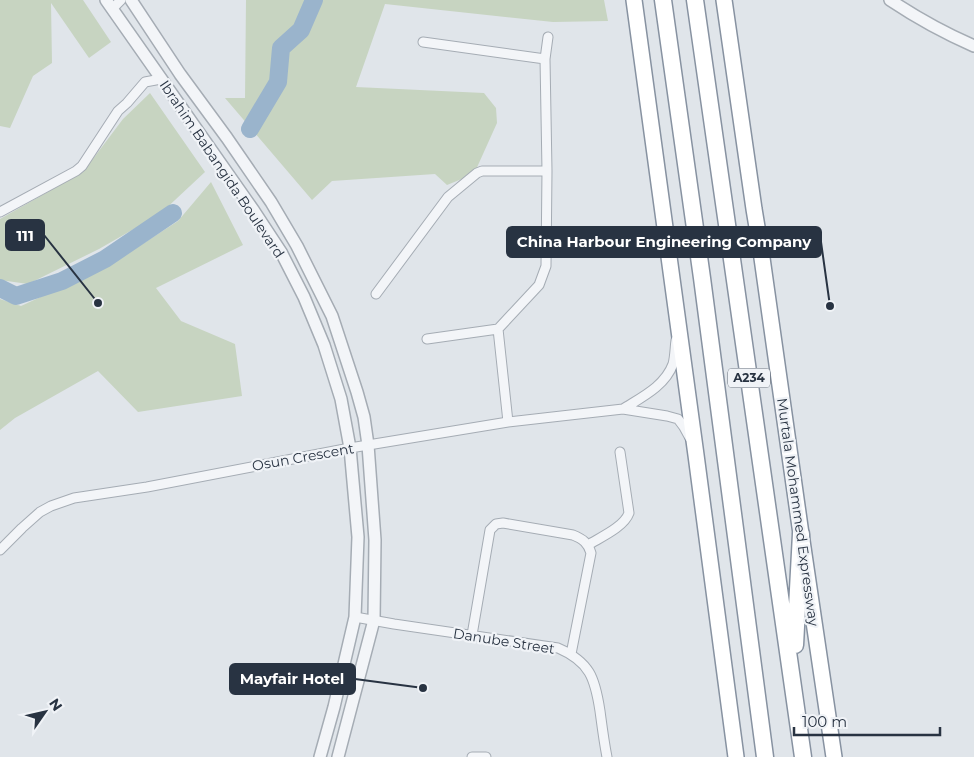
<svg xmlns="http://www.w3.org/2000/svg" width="974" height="757" viewBox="0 0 974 757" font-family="Montserrat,sans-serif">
<rect width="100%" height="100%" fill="#e0e5ea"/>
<!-- green -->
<path fill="#c7d4c1" d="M0,0H83L111,42L89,58L51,3L52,63L33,76L10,128L0,126Z
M246,0H604L608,21L553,22L385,4L356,87L484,93L496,108L497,123L474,174L447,185L435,174L332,181L312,200L225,98H245Z
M150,93L205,172L160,214L99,249L28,284L0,280V219L83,172L123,119Z
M211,182L243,245L156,288L181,321L235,344L242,396L138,412L98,371L15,418L0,430V299L21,306L110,265L178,221Z"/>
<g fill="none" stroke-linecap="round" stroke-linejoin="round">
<!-- river -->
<path stroke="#9ab4cc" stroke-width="18" d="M250,129L278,82L281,48L301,30L314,0
M0,288L16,296L62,281L105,259L173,213"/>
<!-- minor casing -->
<g stroke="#a5acb4" stroke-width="11">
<path id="minor" d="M112,9L121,0
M423,42L545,59
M0,212L76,171L82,166L118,111L127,103L145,82L161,79
M376,294L448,197L477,173L482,171H547
M427,339L498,329
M623,409C642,397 665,386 673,364C675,357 675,347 676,340
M508,422L498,329L539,285L546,266L547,171L545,59L548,37
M588,545C601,537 624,527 629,513L620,452
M0,550L22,528L40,512L51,506L74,498L147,487L350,448L508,422L623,409L667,416L678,419L684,427L690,438
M355,617L394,624L558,648C590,662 595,678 600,711C602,726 604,742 607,757
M472,635L490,530L496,524L503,523L573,535C583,539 588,543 591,553L571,654
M472,757H486"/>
</g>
<!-- tertiary casing -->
<g stroke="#a5acb4" stroke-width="14">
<path id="tertiary" d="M106,0L254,211L281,252L304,297L324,345L341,399L350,448L358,537L355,617L334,707L320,757
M131,0L180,74L227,138L271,202L297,246L332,316L357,392L364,417L368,445L375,540L374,620L338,757
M890,0C917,18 944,33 974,46"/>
</g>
<!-- trunk casing -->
<g stroke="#8792a1" stroke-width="18">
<path id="trunk" d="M634,0L696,455L736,757
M724,0L754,209L761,251L801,534L834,757"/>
</g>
<!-- motorway casing -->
<g stroke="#8792a1" stroke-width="19">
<path id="motorway" d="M663,0L702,278L765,757
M695,0L803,757
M795,645L801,534"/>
</g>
<!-- minor -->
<use href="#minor" stroke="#f3f5f8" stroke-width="9"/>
<!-- tertiary -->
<use href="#tertiary" stroke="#f3f5f8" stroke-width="11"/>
<!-- trunk -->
<use href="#trunk" stroke="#fff" stroke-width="15"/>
<!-- motorway -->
<use href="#motorway" stroke="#fff" stroke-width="16"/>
</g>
<g text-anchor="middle" stroke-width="4.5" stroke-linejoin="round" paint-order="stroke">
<!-- shield labels -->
<rect fill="#f0f3f7" stroke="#646d78" stroke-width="1" x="728" y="368.5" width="42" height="19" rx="4"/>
<g font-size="12" font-weight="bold" fill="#283342">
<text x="749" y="382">A234</text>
</g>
<!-- street labels -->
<g font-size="14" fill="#283342" stroke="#f0f3f7">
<text transform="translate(222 169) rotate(56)" y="5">Ibrahim Babangida Boulevard</text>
<text transform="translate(303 457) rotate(-10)" y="5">Osun Crescent</text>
<text transform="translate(798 512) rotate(82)" y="5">Murtala Mohammed Expressway</text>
<text transform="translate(504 641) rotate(9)" y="5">Danube Street</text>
</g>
</g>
<!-- callouts -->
<path fill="none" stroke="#283342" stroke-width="2" d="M98 303L44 235M830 306L821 242M423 688L355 679"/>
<g fill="#283342" stroke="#f0f3f7" stroke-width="2">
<circle cx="98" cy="303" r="5"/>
<circle cx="830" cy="306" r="5"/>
<circle cx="423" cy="688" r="5"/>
</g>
<g fill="#283342" stroke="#283342" stroke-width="2">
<rect x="6" y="220" width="38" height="30" rx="5"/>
<rect x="507" y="227" width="314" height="30" rx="5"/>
<rect x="230" y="664" width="125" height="30" rx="5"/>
</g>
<g font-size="15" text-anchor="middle" font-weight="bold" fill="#fff">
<text x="25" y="241">111</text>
<text x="664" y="247">China Harbour Engineering Company</text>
<text x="292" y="684">Mayfair Hotel</text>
</g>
<!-- north arrow -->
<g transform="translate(45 712) rotate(56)" stroke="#f0f3f7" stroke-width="4" paint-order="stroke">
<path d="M0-4L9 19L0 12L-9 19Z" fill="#283342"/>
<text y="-8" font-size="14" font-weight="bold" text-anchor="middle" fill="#283342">N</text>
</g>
<!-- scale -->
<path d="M794 727v8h146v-8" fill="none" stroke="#283342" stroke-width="2.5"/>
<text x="802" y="727" font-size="15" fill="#283342" stroke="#f0f3f7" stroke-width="4" paint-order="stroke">100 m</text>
</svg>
